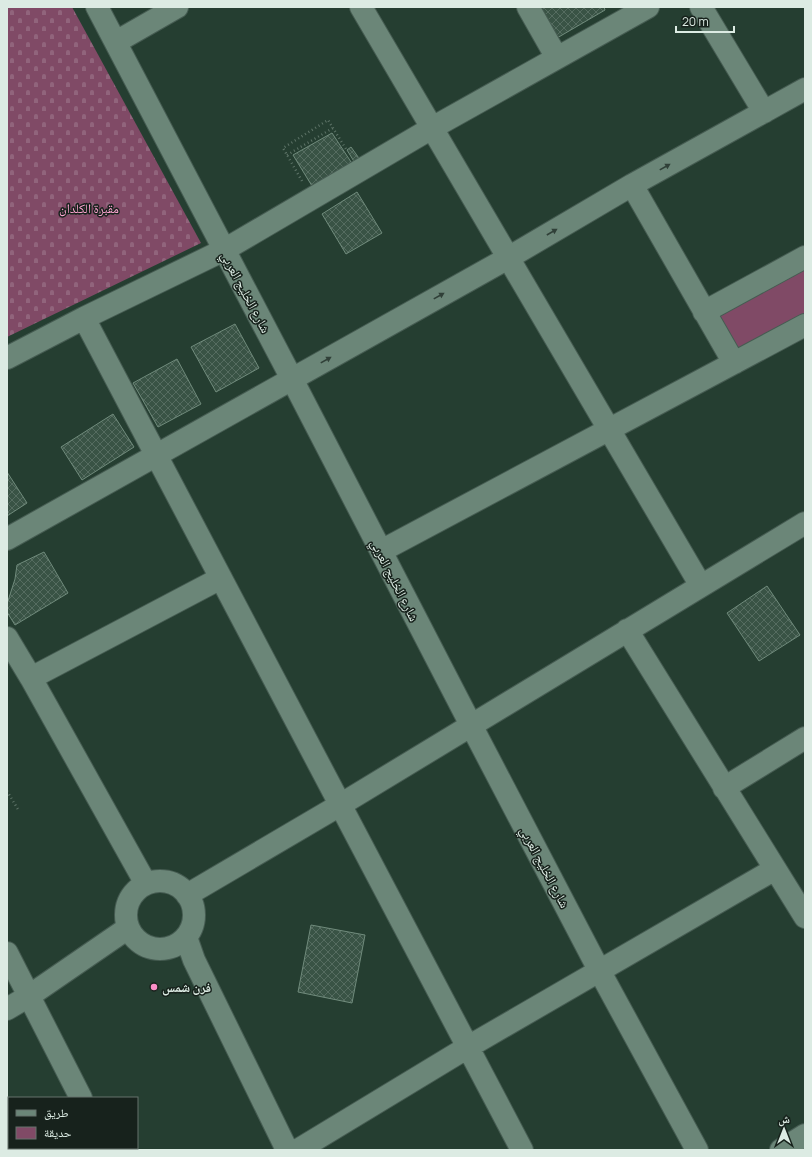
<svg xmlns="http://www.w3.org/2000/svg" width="812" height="1157" viewBox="0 0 812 1157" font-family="Manrope,'Noto Naskh Arabic',sans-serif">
<defs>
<pattern id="cemetery-stones" width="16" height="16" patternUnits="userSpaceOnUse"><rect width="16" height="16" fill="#804a66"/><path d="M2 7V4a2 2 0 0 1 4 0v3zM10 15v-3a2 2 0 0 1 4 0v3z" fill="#91647c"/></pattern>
<pattern id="building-cross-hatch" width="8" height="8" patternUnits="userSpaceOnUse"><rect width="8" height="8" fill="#395345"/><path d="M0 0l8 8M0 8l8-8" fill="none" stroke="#556c60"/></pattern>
</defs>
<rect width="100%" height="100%" fill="#253e31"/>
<!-- cemetery -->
<path fill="url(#cemetery-stones)" d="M7,7H72L201,243L7,337Z"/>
<!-- park -->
<path fill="#804a66" d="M805,269V313L739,350L720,316Z"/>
<!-- building -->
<path fill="url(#building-cross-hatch)" stroke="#708b7c" d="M538,7H604L605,10L557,38Z
M332,133L353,165L312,186L293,155Z
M351,147L361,161L355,163L347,150Z
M357,192L382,233L346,254L322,214Z
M235,324L259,368L216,392L191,347Z
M177,359L201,404L158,427L133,383Z
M113,414L134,447L82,480L61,447Z
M7,472L27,503L7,516Z
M44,552L68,593L15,625L7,612V604L15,579L17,565Z
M767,586L800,635L759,661L727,613Z
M311,925L365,935L352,1003L298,992Z"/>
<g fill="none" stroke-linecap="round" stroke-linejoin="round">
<!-- minor casing -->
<g stroke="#465c52" stroke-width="24">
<path id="minor" d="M97,7L292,379L471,725L599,970L697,1150
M361,7L701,586
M528,7L557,58
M701,7L764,112
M116,42L177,7
M632,185L734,363
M704,312L805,257
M84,318L522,1150
M7,358L84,318L224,250L432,128L648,7
M7,539L508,258L632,185L805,89
M381,551L805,325
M627,630L805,917
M7,638L31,678L146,884
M31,678L221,578
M724,788L805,738
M126 915a34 34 0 1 1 68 0a34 34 0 1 1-68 0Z
M187,895L340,805L805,523
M186,937L194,960L287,1150
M7,953L81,1098
M7,1009L29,996L128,928
M107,1148L108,1150
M298,1150L468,1047L775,869
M781,1150L805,1135"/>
</g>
<!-- path -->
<path stroke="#5e7468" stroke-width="2.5" stroke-dasharray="1 3" stroke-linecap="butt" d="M287,155L333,128
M302,181L283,148L328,120L346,149
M7,791L19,811"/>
<!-- minor -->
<use href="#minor" stroke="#6b8678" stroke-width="22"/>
</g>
<!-- one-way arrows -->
<defs><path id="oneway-solid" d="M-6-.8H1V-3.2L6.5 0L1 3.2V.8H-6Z"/></defs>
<g fill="#304038">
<use href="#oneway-solid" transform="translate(665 167) rotate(-29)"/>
<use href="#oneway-solid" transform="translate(552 232) rotate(-30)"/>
<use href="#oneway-solid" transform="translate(439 296) rotate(-29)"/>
<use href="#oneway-solid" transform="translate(326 360) rotate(-29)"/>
</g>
<!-- markers -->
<circle fill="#fa8fc7" stroke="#17221c" stroke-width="1.5" cx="154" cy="987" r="4"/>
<g text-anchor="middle" stroke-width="3" stroke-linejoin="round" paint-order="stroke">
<!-- park labels -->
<g font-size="13" fill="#fea5d2" stroke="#17221c">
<text x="89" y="213">مقبرة الكلدان</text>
</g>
<!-- street labels -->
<g font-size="13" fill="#dcebe3" stroke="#17221c">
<text transform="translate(246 292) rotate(62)" y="5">شارع الخليج العربي</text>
<text transform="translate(395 580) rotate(63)" y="5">شارع الخليج العربي</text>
<text transform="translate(545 867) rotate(62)" y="5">شارع الخليج العربي</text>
</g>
<!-- poi labels -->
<g font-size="13" font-weight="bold" fill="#dcebe3" stroke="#17221c" text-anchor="start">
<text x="162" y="992">فرن شمس</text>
</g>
</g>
<!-- border -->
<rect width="812" height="1157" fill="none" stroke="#dcebe3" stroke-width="16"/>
<!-- legend -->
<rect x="8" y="1097" width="130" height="52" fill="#17221c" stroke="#66726c"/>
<rect x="16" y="1110" width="20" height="6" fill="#6b8678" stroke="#66726c"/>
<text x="44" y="1117" font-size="12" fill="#dcebe3">طريق</text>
<rect x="16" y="1127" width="20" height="12" fill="#804a66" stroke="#66726c"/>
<text x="44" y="1137" font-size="12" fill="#dcebe3">حديقة</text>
<!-- north arrow -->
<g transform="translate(784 1129)" stroke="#17221c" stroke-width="3" paint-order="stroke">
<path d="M0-3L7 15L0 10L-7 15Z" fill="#dcebe3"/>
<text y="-6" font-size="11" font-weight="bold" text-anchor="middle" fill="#dcebe3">ش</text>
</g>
<!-- scale -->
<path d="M676 26v6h58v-6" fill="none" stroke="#dcebe3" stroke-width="2"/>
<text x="682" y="26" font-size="12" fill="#dcebe3" stroke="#17221c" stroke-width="3" paint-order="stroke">20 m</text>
</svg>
